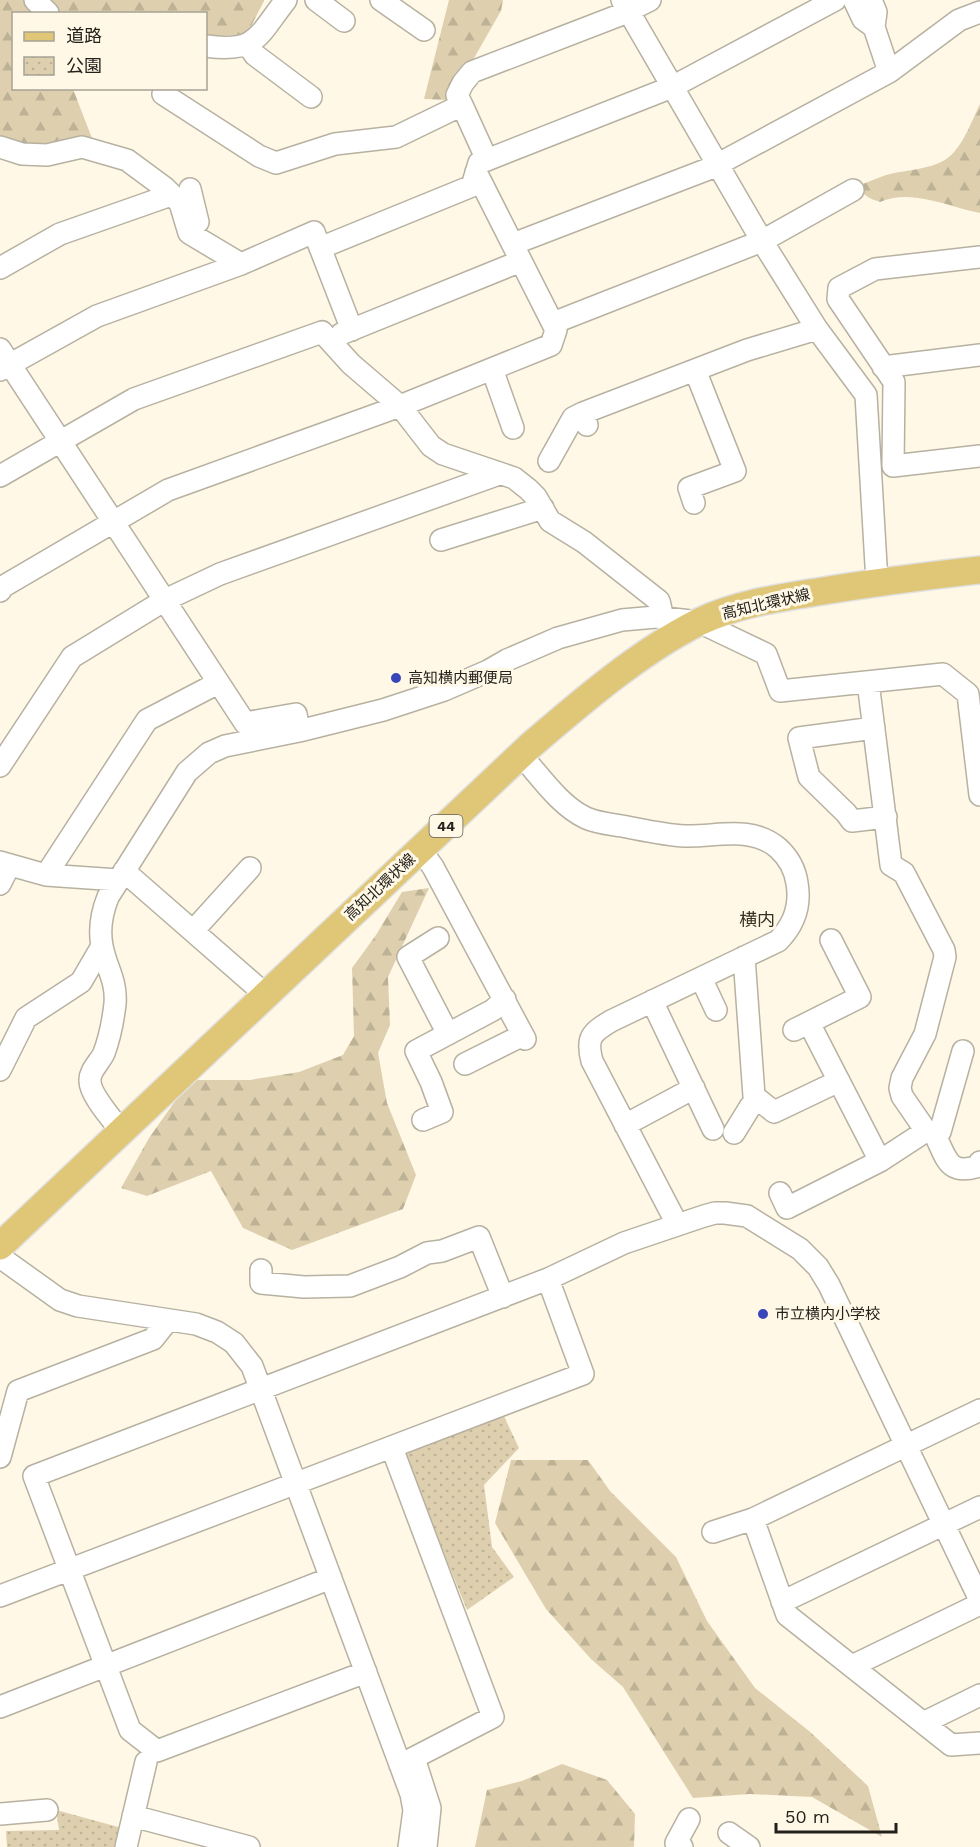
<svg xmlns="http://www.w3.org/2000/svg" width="980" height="1847" viewBox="0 0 980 1847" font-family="'Work Sans','Noto Sans JP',sans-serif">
<defs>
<pattern id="forest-firs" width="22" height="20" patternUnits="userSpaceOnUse" patternTransform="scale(1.5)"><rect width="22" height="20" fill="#ded0af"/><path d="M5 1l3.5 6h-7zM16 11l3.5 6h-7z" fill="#beb296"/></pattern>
<pattern id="park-dots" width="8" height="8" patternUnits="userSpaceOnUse" patternTransform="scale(1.5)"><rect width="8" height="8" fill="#ded0af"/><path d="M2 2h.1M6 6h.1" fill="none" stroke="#beb296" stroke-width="1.8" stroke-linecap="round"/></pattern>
</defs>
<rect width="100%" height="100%" fill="#fff8e7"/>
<!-- forest -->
<path fill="url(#forest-firs)" d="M0,0H264V1L247,34L206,37V14H14V88L73,89L100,159L8,157L0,144Z
M449,0H503L501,11L450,100L424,99Z
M980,104V213C949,207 911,188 880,202C871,199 862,196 859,185C869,182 879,177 890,174C907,170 930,169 945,160C963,148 971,122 980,104Z
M429,888L388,977L390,1025L378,1053L387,1103L416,1175L403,1209L292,1250L243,1228L211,1171L147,1196L121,1188L149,1138L190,1080H250L299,1072L343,1055L354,1036L352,968L376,935L402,892Z
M511,1460H588L610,1491L676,1557L707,1621L755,1688L809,1731L868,1786L882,1837L812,1797L750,1794L693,1798L623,1687L591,1659L546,1609L495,1523Z
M562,1764L607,1780L635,1814L634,1847H475L487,1790L522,1781Z"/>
<!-- park -->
<path fill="url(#park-dots)" d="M503,1414L519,1448L484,1485L492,1547L514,1577L467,1610L403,1452Z
M56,1810L122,1828L118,1847H7L6,1831L59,1830Z"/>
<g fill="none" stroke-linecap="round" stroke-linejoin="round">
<!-- minor casing -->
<g stroke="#b7b1a1" stroke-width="24">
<path id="minor" d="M35,0L48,13
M316,0L344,21
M381,0L424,30
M622,0L762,241L817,329L866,395L877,582
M854,0L863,19L874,27
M248,45L255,55L311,97
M206,46C257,53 257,37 286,0
M889,72L959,20L980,12
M165,88L163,94L259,156L276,163L335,144L396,137L462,105L487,160
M462,105L457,95L463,83L472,72L620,15L650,0
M0,147L22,154L47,155L82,147L127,160L165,188L180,203L189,233L241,264
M190,189L198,222
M513,244L711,168L889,72L874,27L876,12L871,0
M320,248L472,186L479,163L672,87L835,0
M980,257L875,269L839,288L838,299L894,382L893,466L980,456
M0,268L60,234L171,195
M553,323L762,241L853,190
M341,334L521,261
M0,349L245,723L296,714L299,731
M883,367L980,355
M492,369L513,428
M0,370L97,316L241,264L314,232L352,330
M587,425L583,413L747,350L817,329
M549,461L573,418L583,413
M0,476L134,399L322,332L351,364L400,406L431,446L443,454L514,478L528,489L536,497L550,521L584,542L659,601L663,618
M694,503L689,488L735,471L695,370
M441,540L543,508
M0,591L4,586L168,490L400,406L551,345L556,330L476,172
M874,728L799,738L809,777L846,813L852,821L886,817
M521,755C540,776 560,806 586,818C597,823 610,824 622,826C643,830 664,835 685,836C717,837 751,825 778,848C789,858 795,869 797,883C801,906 794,925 778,941L611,1021C591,1033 586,1038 592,1061L677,1224
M0,766L72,657L165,600L220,574L499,474
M420,849L433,867L525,1039
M0,862L46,875L118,880
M124,871L266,995
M46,875L147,720L218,683
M0,884L9,866
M193,931L250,868
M438,938L408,957L448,1034
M744,957L754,1096L774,1112L839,1081
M701,978L716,1010
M652,1001L713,1129
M809,1023L880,1161
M794,1030L860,997L831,940
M465,1064L523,1035
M0,1070L26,1018L81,982L102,946
M423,1120L442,1112L431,1082L416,1051L493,1010L505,999
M625,1125L694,1088
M121,1131C113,1120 90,1095 90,1081C89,1071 100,1062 104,1053C110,1037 113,1021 115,1004C117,980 106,968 102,946C99,930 102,912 108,897L187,772L209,753L225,746L299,731L383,710L444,690L488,671L507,660L558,638L622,620L656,617L699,622L766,654L780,691L943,674L968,694L980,795
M926,1131L935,1135C947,1159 948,1176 979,1166L980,1162
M734,1133L750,1107L757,1099
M935,1135L940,1132L963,1051
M780,1193L787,1208L880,1161L926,1131L902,1096L900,1088L902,1078L925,1034L945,957L944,950L904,873L891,865L868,682
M0,1257L60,1300L78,1306L196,1324L217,1332L234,1343L252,1366L411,1794L414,1810L409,1847
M261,1270V1283L304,1287L350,1286L400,1267L427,1253L442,1251L479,1237L503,1297
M392,1448L493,1717L400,1765
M0,1457L18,1391L153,1339L168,1320
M753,1519L787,1615L951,1745L980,1743
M713,1532L753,1519L980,1410
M0,1596L583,1374L548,1279
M782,1602L980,1507
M852,1666L980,1604
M366,1672L157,1751L130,1730L34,1476L548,1279L624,1243L704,1216L715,1213H725L747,1216L800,1249L818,1267L829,1285L980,1600
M0,1707L331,1578
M923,1723L980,1695
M414,1758L430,1808L426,1847
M0,1814L47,1810
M133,1816L249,1847
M729,1833L749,1847
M126,1847L146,1762
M682,1847L676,1843L689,1819"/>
</g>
<!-- major casing -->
<g stroke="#e0e0df" stroke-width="30">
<path id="major" d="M0,1246L530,746C580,703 639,652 699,622C736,604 778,598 817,592C872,583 926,576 980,570"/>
</g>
<!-- minor -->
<use href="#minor" stroke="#fff" stroke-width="21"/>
<!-- major -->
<use href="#major" stroke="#e0c677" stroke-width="27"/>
</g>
<!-- markers -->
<g fill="#3946b9" stroke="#fff8e7" stroke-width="2">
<circle cx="396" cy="678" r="6"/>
<circle cx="763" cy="1314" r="6"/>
</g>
<g text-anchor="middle" stroke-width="6" stroke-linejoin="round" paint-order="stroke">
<!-- shield labels -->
<rect fill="#fff8e7" stroke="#656258" stroke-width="1.5" x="429.5" y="815" width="33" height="22" rx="4.5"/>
<g font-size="14" font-weight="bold" fill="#23211b">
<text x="446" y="831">44</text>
</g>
<!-- street labels -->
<g font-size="15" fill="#23211b" stroke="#fff8e7">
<text transform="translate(766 604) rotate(-13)" y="5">高知北環状線</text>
<text transform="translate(380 887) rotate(-43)" y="5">高知北環状線</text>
</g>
<!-- poi labels -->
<g font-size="15" fill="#23211b" stroke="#fff8e7" text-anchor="start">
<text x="408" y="683">高知横内郵便局</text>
<text x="775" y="1319">市立横内小学校</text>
</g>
<!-- quarter labels -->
<g font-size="18" fill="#383225" stroke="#fff8e7">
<text x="757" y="926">横内</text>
</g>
</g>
<!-- legend -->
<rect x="12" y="12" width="195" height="78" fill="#fff8e7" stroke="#a7a295" stroke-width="1.5"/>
<rect x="24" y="32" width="30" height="9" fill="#e0c677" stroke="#a7a295" stroke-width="1.5"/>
<text x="66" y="42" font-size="18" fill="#23211b">道路</text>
<rect x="24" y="57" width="30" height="18" fill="url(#park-dots)" stroke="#a7a295" stroke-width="1.5"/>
<text x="66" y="72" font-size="18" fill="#23211b">公園</text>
<!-- scale -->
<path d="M776 1823v9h120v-9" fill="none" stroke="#23211b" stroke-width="3"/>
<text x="785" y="1823" font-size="18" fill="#23211b" stroke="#fff8e7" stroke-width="4.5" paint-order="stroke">50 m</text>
</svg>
